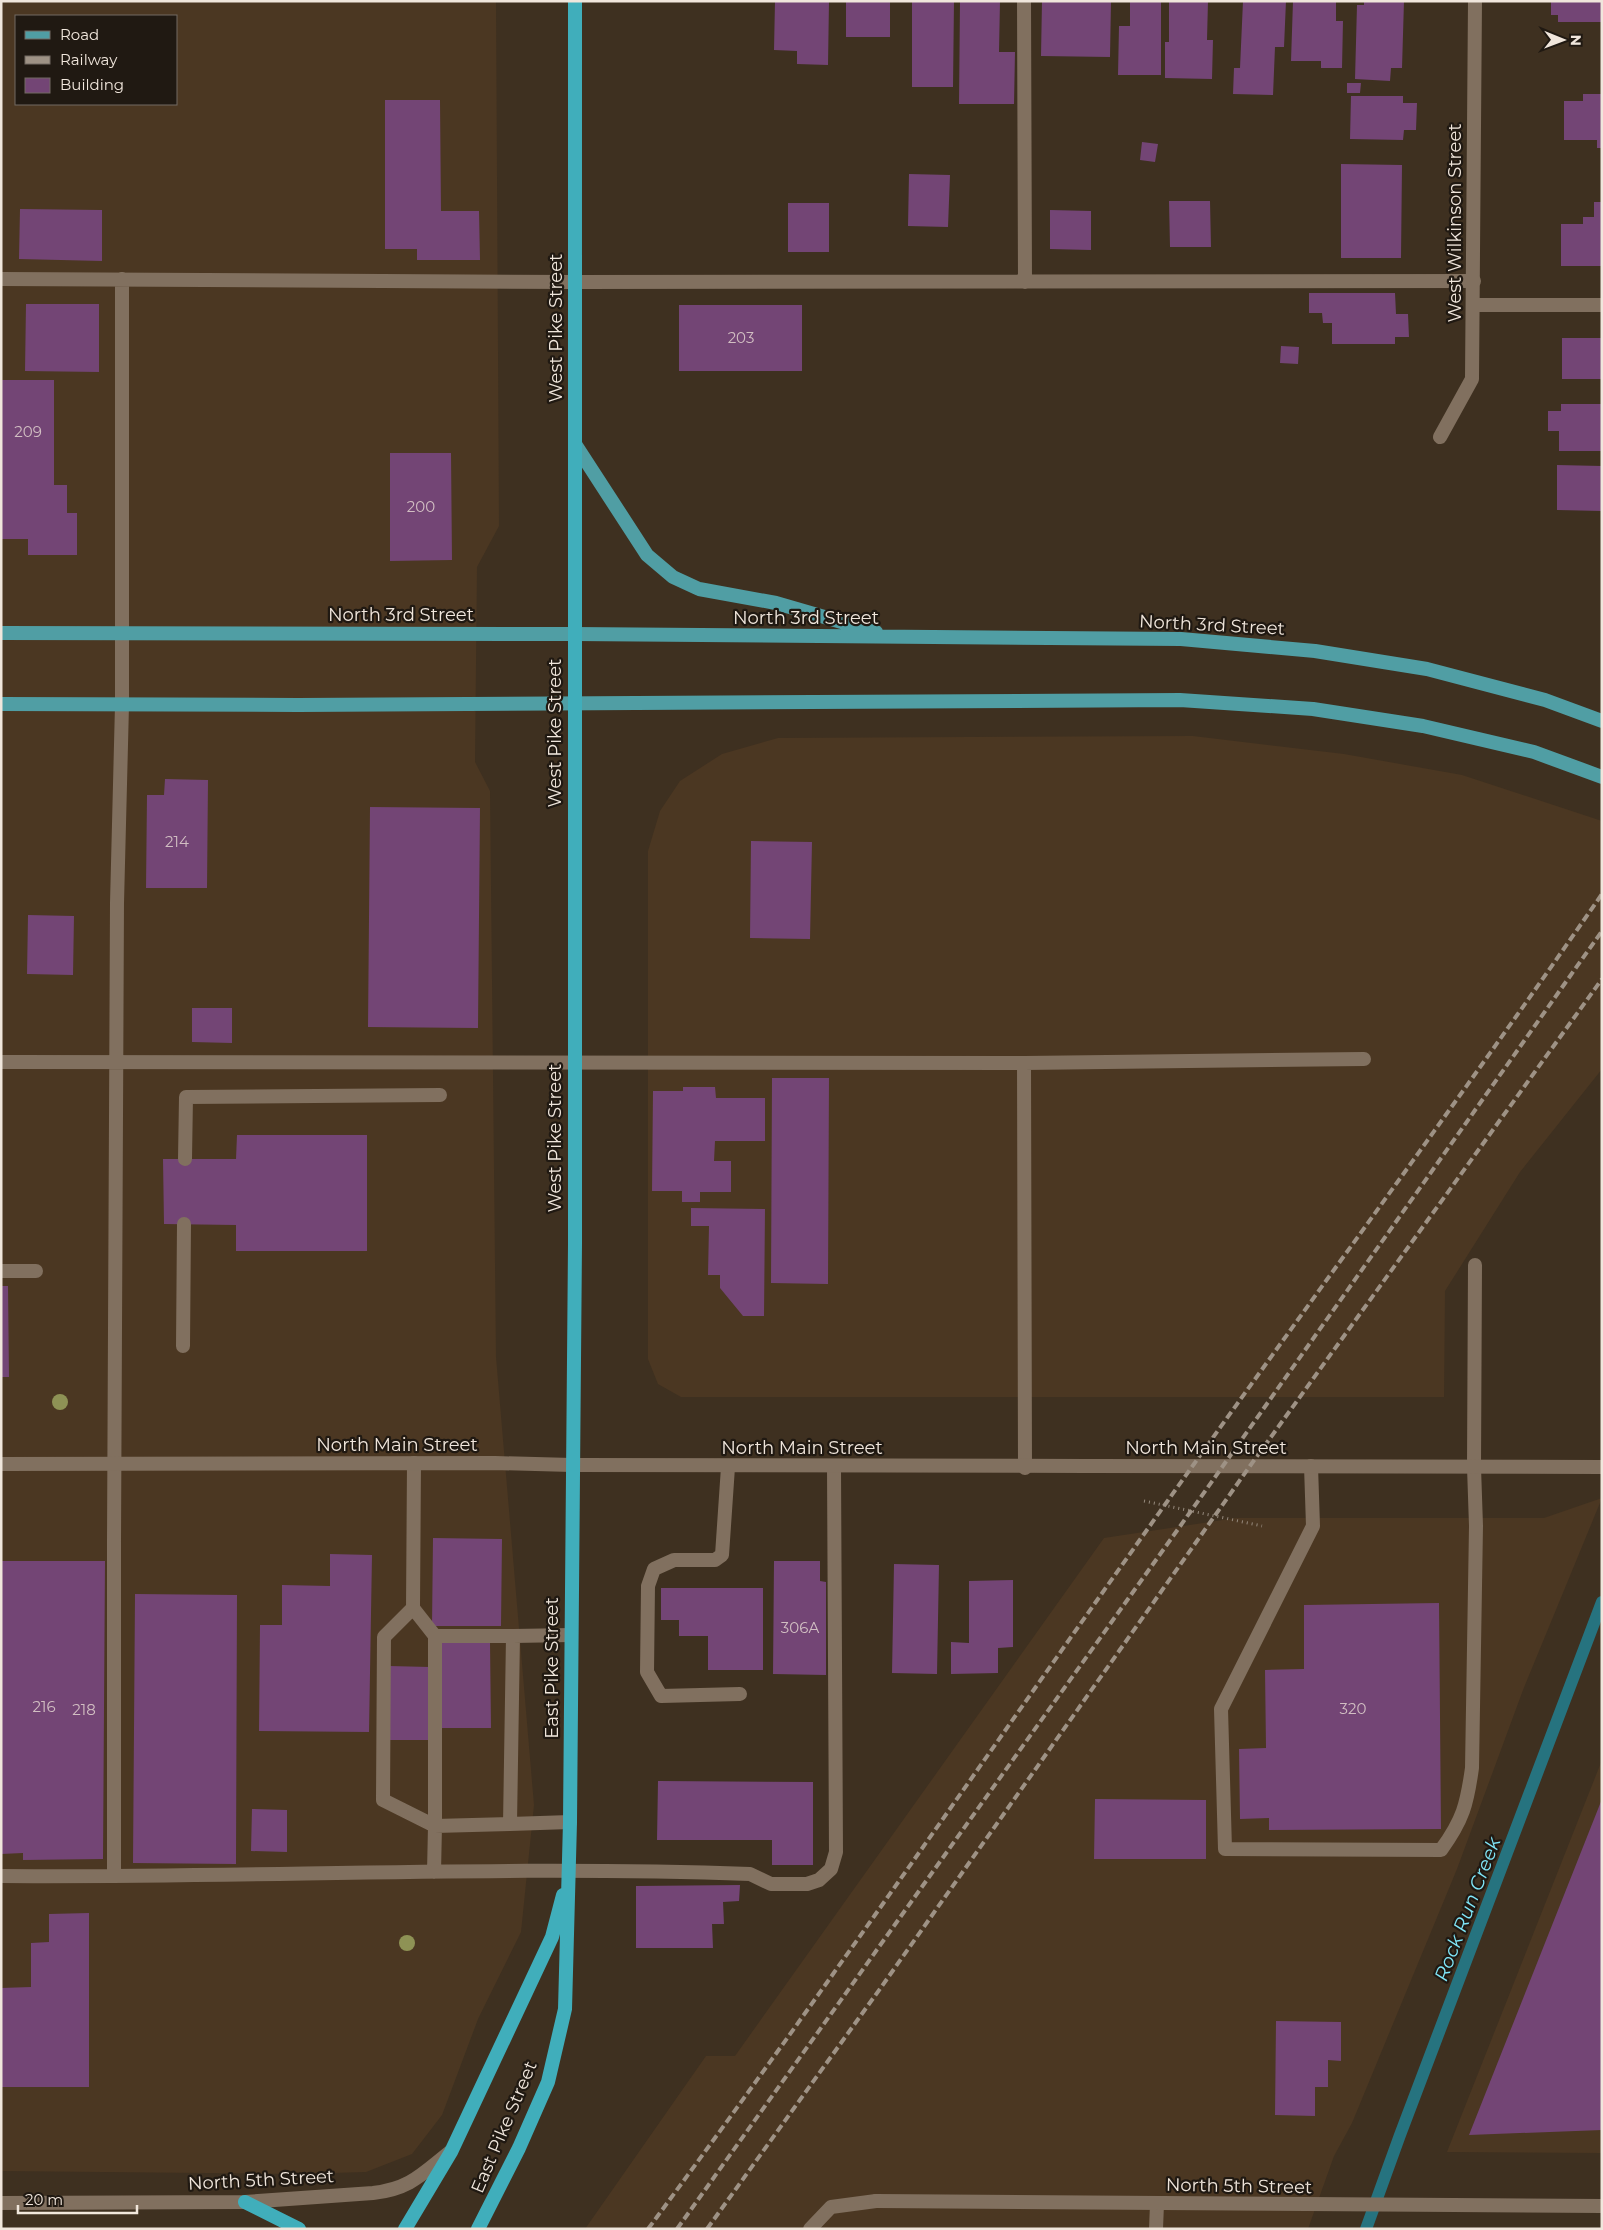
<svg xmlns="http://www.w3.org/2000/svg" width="1603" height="2230" viewBox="0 0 1603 2230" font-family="Montserrat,sans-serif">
<rect width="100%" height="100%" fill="#3e3020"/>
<!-- built -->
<path fill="#4b3722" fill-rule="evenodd" d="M1,1H496L499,526L477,567L475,762L490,791L496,1357L534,1805L521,1932L478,2019L442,2115L412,2154L366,2172L295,2174L1,2171ZM16,16H176V104H16Z
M1193,736L1344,754L1462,775L1602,821V1069L1520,1172L1445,1291L1444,1397H681L658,1384L648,1359V851L660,811L680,781L722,754L778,738Z
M1602,1498L1523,1690L1457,1869L1352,2123L1334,2156L1308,2229H585L706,2056H735L1104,1538L1236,1518H1544Z
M1602,1760V2153L1447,2152Z"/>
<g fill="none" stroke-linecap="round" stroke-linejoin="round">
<!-- stream -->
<path stroke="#26737f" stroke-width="12" d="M1366,2229L1400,2135L1602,1602"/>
</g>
<!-- building -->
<path fill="#734575" d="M775,1H829L828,65L797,64V51L774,50Z
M846,1H890V37H846Z
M912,1H954L953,87H912Z
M960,1H1000L999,52H1015L1014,104H959Z
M1042,1H1111L1110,57L1041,56Z
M1130,1H1161V75H1118L1119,26H1130Z
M1169,1H1208L1207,40H1213L1212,79L1165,78V42H1169Z
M1243,1H1286L1284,47H1275L1273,95L1233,94L1234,68H1240Z
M1293,1H1336V21H1343L1342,68H1321V61H1291Z
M1364,1H1404L1402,68H1391L1390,81L1355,79L1357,5H1364Z
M1551,1H1602V22H1558V15H1551Z
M1347,83H1361L1360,93H1347Z
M1583,94H1602V148H1597V140H1564V101H1583Z
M1351,96H1403V103H1417L1416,130H1404L1403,140L1350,139Z
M385,100H440L441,211H479L480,260H417V249H385Z
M1142,142L1158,144L1155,162L1140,160Z
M1341,164L1402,165L1401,258H1341Z
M909,174L950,175L948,227L908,226Z
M1169,201H1210L1211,247H1170Z
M1594,202H1602V266H1561V224H1583V217H1594Z
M788,203H829V252H788Z
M20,209L102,210V261L19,259Z
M1050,210L1091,211V250L1050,249Z
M1309,293H1395L1396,314H1408L1409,337H1395V344H1332V323H1323L1322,313H1309Z
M26,304H99V372L25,371Z
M679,305H802V371H679Z
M1562,338H1602V379H1562Z
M1281,346L1299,347L1298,364L1280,363Z
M1,380H54V485H67V513H77V555H28V539H1Z
M1561,404H1602V451H1559V431H1548V411H1561Z
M390,453H451L452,560L390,561Z
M1557,465L1602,466V511L1557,510Z
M165,779L208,780L207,888H146L147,795H164Z
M370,807L480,808L478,1028L368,1027Z
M751,841L812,842L810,939L750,938Z
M28,915L74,916L73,975L27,974Z
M192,1008H232V1043L192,1042Z
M772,1078H829L828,1284L771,1283Z
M683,1087H715L716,1098H765V1141H715L714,1161H731V1192H700V1202H682V1191H652L653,1091H683Z
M237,1135H367V1251H236V1225L164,1224L163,1159H236Z
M691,1208L765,1209L764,1316H743L720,1288V1275H708L709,1226H691Z
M1,1286H8L9,1377H1Z
M433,1538L502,1539L501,1626H432Z
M330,1554L372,1555L369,1732L259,1731L260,1625H282V1585L330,1586Z
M1,1561H105L103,1859L23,1860V1853L1,1854Z
M774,1561H820V1581L826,1582V1675L773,1674Z
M894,1564L939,1565L937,1674L892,1673Z
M1013,1580V1647L998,1648V1673L951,1674V1642L969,1643V1581Z
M661,1588H763V1670H708V1636H679V1620H661Z
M135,1594L237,1595L236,1864L133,1863Z
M1439,1603L1441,1829L1269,1830V1818L1240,1819L1239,1749L1266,1748L1265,1670L1304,1669V1605Z
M440,1642H490L491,1728H440Z
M389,1666L430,1667V1740H388Z
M658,1781L813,1782V1865H772V1840H657Z
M1095,1799L1206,1800V1859H1094Z
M1602,1799V2130L1469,2135Z
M252,1809L287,1810V1852L251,1851Z
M740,1885L739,1901L723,1902L724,1924H712L713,1948H636V1886Z
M89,1913V2087H1V1988L31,1987V1943L49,1942V1914Z
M1276,2021L1341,2022V2061L1328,2060V2087H1315V2116L1275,2115Z"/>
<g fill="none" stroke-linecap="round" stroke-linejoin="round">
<!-- path -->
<path stroke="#968a7d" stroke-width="3" stroke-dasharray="1 4" stroke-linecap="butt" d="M1144,1501L1262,1526"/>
<!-- service -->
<path stroke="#81705f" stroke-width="14" d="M1024,1L1025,282
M1,279L575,282L1474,281
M1,1062L1024,1063L1364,1059
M1024,1063L1025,1468
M185,1159L186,1097L440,1095
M1,1271H36
M183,1346L184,1224
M414,1463L413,1608L384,1637L383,1800L435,1826V1636
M1311,1466L1313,1526L1221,1709L1225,1849L1441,1850C1463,1820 1467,1804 1472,1768L1476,1526L1474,1467
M728,1467L722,1555L715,1560H674L654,1569L648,1586L647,1672L661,1696L740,1694
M413,1608L435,1636H513
M570,1822L510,1824L513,1636L571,1635
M434,1872L435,1826L510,1824
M1,1876C251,1878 501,1865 750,1874L771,1884H807L819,1880L831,1869L836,1852L834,1467
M114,1876V1542L117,903L122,705V279
M810,2229L831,2207L876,2201
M1156,2229L1157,2204"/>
<!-- minor -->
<path stroke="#81705f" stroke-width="14" d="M1473,305H1602
M1440,437L1472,379L1475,1
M1474,1467L1475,1265
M876,2201L1602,2206
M1,2203L245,2202L373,2193C410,2189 422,2174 450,2152"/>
<!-- tertiary -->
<path stroke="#81705f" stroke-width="14" d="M1,1464L495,1463L572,1465"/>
<!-- secondary -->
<path stroke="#81705f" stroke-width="14" d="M572,1465C915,1467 1259,1465 1602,1467"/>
<!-- primary -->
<path stroke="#509ea4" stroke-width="14" d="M575,444L647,555L673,577L699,589L776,603L876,632
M1,633L574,634L1181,639L1315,651L1427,669L1545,700L1602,721
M1,704L298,705L1180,700L1313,709L1423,726L1534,752L1602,777"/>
<!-- trunk -->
<path stroke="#40aebb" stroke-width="14" d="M245,2202L299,2229
M405,2229L451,2152L552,1937L563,1895
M478,2229L519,2148L548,2082L565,2009L570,1822L575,1244V1"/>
<!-- rail -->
<path stroke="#9e9285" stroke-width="4" stroke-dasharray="8 4" stroke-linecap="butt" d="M648,2229C835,1977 1012,1718 1194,1464C1330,1274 1469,1086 1602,894
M677,2229L1191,1511L1602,931
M707,2229L882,1986L1250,1466L1602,979"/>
</g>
<!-- trees -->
<g fill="#8e9255">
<circle cx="60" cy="1402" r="8"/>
<circle cx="407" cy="1943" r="8"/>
</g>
<g text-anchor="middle" stroke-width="4.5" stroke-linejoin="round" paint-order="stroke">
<!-- number labels -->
<g font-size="15" fill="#d1bec2">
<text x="741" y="343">203</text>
<text x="28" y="437">209</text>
<text x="421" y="512">200</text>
<text x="177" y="847">214</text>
<text x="800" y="1633">306A</text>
<text x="44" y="1712">216</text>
<text x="1353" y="1714">320</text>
<text x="84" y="1715">218</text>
</g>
<!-- street labels -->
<g font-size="18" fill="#f0e6dc" stroke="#201912">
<text transform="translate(1455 223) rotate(-90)" y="6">West Wilkinson Street</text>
<text transform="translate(556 328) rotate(-90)" y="6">West Pike Street</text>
<text x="401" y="621">North 3rd Street</text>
<text x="806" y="624">North 3rd Street</text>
<text transform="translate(1212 625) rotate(3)" y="6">North 3rd Street</text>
<text transform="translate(555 733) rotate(-90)" y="6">West Pike Street</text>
<text transform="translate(555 1138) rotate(-90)" y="6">West Pike Street</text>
<text x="397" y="1451">North Main Street</text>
<text x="802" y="1454">North Main Street</text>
<text x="1206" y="1454">North Main Street</text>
<text transform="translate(552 1668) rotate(-90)" y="6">East Pike Street</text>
<text transform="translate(504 2127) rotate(-67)" y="6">East Pike Street</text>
<text transform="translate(261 2180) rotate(-3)" y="6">North 5th Street</text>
<text transform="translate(1239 2186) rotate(1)" y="6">North 5th Street</text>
</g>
<!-- water labels -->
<g font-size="19" font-style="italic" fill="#80e7f9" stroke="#201912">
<text transform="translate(1467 1909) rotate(-69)" y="7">Rock Run Creek</text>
</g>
</g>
<!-- border -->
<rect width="1603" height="2230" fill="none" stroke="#f0e6dc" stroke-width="5"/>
<!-- legend -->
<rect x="15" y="15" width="162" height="90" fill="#201912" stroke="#736b63"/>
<rect x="25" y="31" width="25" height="8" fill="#509ea4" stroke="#736b63"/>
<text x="60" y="40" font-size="15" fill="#f0e6dc">Road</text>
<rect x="25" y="56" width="25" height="8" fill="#9e9285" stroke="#736b63"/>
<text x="60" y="65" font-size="15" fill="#f0e6dc">Railway</text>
<rect x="25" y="78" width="25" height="15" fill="#734575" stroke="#736b63"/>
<text x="60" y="90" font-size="15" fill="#f0e6dc">Building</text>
<!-- north arrow -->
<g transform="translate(1563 40) rotate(91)" stroke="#201912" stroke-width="4" paint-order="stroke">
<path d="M0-4L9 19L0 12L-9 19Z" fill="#f0e6dc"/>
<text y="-8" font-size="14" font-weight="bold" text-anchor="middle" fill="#f0e6dc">N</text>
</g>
<!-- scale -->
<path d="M18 2205v8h119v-8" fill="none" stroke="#f0e6dc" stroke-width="2.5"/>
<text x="25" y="2205" font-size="15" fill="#f0e6dc" stroke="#201912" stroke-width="4" paint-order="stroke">20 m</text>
</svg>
